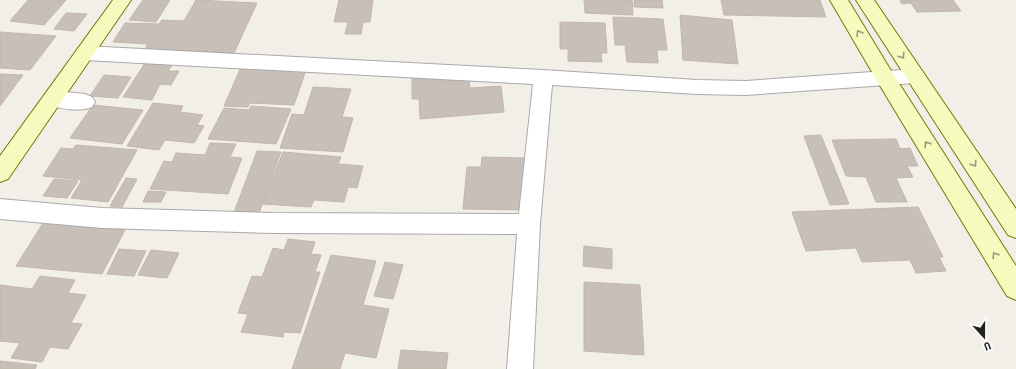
<svg xmlns="http://www.w3.org/2000/svg" width="1016" height="369" viewBox="0 0 1016 369" font-family="'Roboto Condensed',sans-serif">
<rect width="100%" height="100%" fill="#f2efe9"/>
<!-- building -->
<path fill="#c7bfb8" stroke="#c4b6ab" d="M28,0H66L44,25L10,21Z
M143,0H170L156,22L129,20Z
M196,0L257,3L234,53L145,49L148,44L113,42L125,23L159,24L162,20L184,21Z
M339,0H373L370,22H363L361,34H345L348,22H334Z
M584,0H632L633,15L585,13Z
M634,0H662L663,8L634,7Z
M721,0H820L826,17L724,15Z
M900,0H953L961,11L917,12L911,3L902,4Z
M66,13L87,14L74,31L54,29Z
M680,15L732,20L738,64L683,60Z
M613,17L663,19L667,50H657L658,63L627,62L625,45H615Z
M560,22L605,23L607,53H601L602,62L568,61V49H560Z
M0,32L56,36L30,70L0,68Z
M147,60L174,62L168,71H179L171,85L160,84L152,100L123,97Z
M241,67L306,70L294,105L250,103L248,107L224,106Z
M0,74L23,75L0,106Z
M442,74L443,81L469,79L470,88L501,86L504,112L420,119L419,99H412V77Z
M104,75L131,77L118,98L90,96Z
M313,87L351,89L342,117L353,118L343,152L280,148L292,114L304,115Z
M153,103L183,106L180,112L203,115L197,125L204,126L194,143L165,140L159,150L127,146Z
M93,105L143,110L122,144L70,138Z
M251,106L291,109L276,144L208,139L224,108L249,110Z
M821,135L849,204L830,205L804,136Z
M896,139L900,149L910,148L918,166H907L913,177L896,178L907,202H876L866,177L846,176L832,140Z
M210,143L236,144L230,157L242,158L228,194L150,189L164,161L172,162L176,153L205,155Z
M76,145L137,150L108,202L71,198L82,180L43,176L61,148L73,149Z
M257,151L281,152L258,216L233,215Z
M283,152L341,157L338,164L363,166L357,188L348,187L344,202L314,200L311,207L263,204Z
M482,157L527,158L526,210L463,209L467,167H481Z
M126,178L137,179L122,207L110,206Z
M54,179L78,181L67,198L43,196Z
M148,191L166,192L161,202H143Z
M918,207L943,257H939L946,271L916,273L910,260L862,262L856,248L806,251L792,212Z
M43,223L125,230L102,274L16,266Z
M288,239L315,242L311,254L321,255L315,272H320L300,333L284,332L283,337L241,332L248,314L238,313L252,276L262,277L273,248L284,250Z
M584,246L612,249V269L583,266Z
M119,249L146,251L134,276L107,274Z
M151,250L179,253L167,278L138,275Z
M331,255L376,261L363,305L389,309L376,358L345,353L340,369H292Z
M385,262L403,265L393,299L374,296Z
M40,276L75,280L68,293L86,295L71,323L82,324L68,349L50,347L42,362L11,358L20,343L0,341V285L32,289Z
M584,282L640,285L644,355L584,351Z
M401,350L448,353L446,369H398Z
M0,361L37,365L35,369H0Z"/>
<g fill="none" stroke-linecap="round" stroke-linejoin="round">
<!-- street casing -->
<g stroke="#a9a9a9" stroke-width="2">
<path id="street" d="M85,46L543,70L697,80L746,81L915,69L922,71L925,76L922,81L915,83L746,95L697,94L552,85L540,224L533,369H507L517,234L273,233L102,228L0,219V199L102,208L273,213L519,214L533,84L85,60L78,58L76,53L78,48Z
M54,91L85,94L92,97L95,102L92,107C79,112 60,109 47,104L44,99L47,94Z"/>
</g>
<!-- secondary casing -->
<g stroke="#707d05" stroke-width="2">
<path id="secondary" d="M113,0H131L8,179L0,182V156Z
M830,0H848L893,74L1016,266V300L1007,296L879,84Z
M856,0H874L1016,209V238L1008,235Z"/>
</g>
<!-- street -->
<use href="#street" fill="#fff" fill-rule="evenodd"/>
<!-- secondary -->
<use href="#secondary" fill="#f7fabf" fill-rule="evenodd"/>
</g>
<!-- one-way arrows -->
<defs><path id="oneway-chevron" d="M-2-3.5L2.5 0L-2 3.5" fill="none" stroke-width="1.6" stroke-linecap="round" stroke-linejoin="round"/></defs>
<g stroke="#979978">
<use href="#oneway-chevron" transform="translate(859 33) rotate(-121)"/>
<use href="#oneway-chevron" transform="translate(902 56) rotate(56)"/>
<use href="#oneway-chevron" transform="translate(927 144) rotate(-122)"/>
<use href="#oneway-chevron" transform="translate(974 164) rotate(56)"/>
<use href="#oneway-chevron" transform="translate(995 255) rotate(-122)"/>
</g>
<!-- north arrow -->
<g transform="translate(984 337) rotate(159)" stroke="#ffffff" stroke-width="3" paint-order="stroke">
<path d="M0-3L7 15L0 10L-7 15Z" fill="#222222"/>
<text y="-6" font-size="11" font-weight="bold" text-anchor="middle" fill="#222222">U</text>
</g>
</svg>
